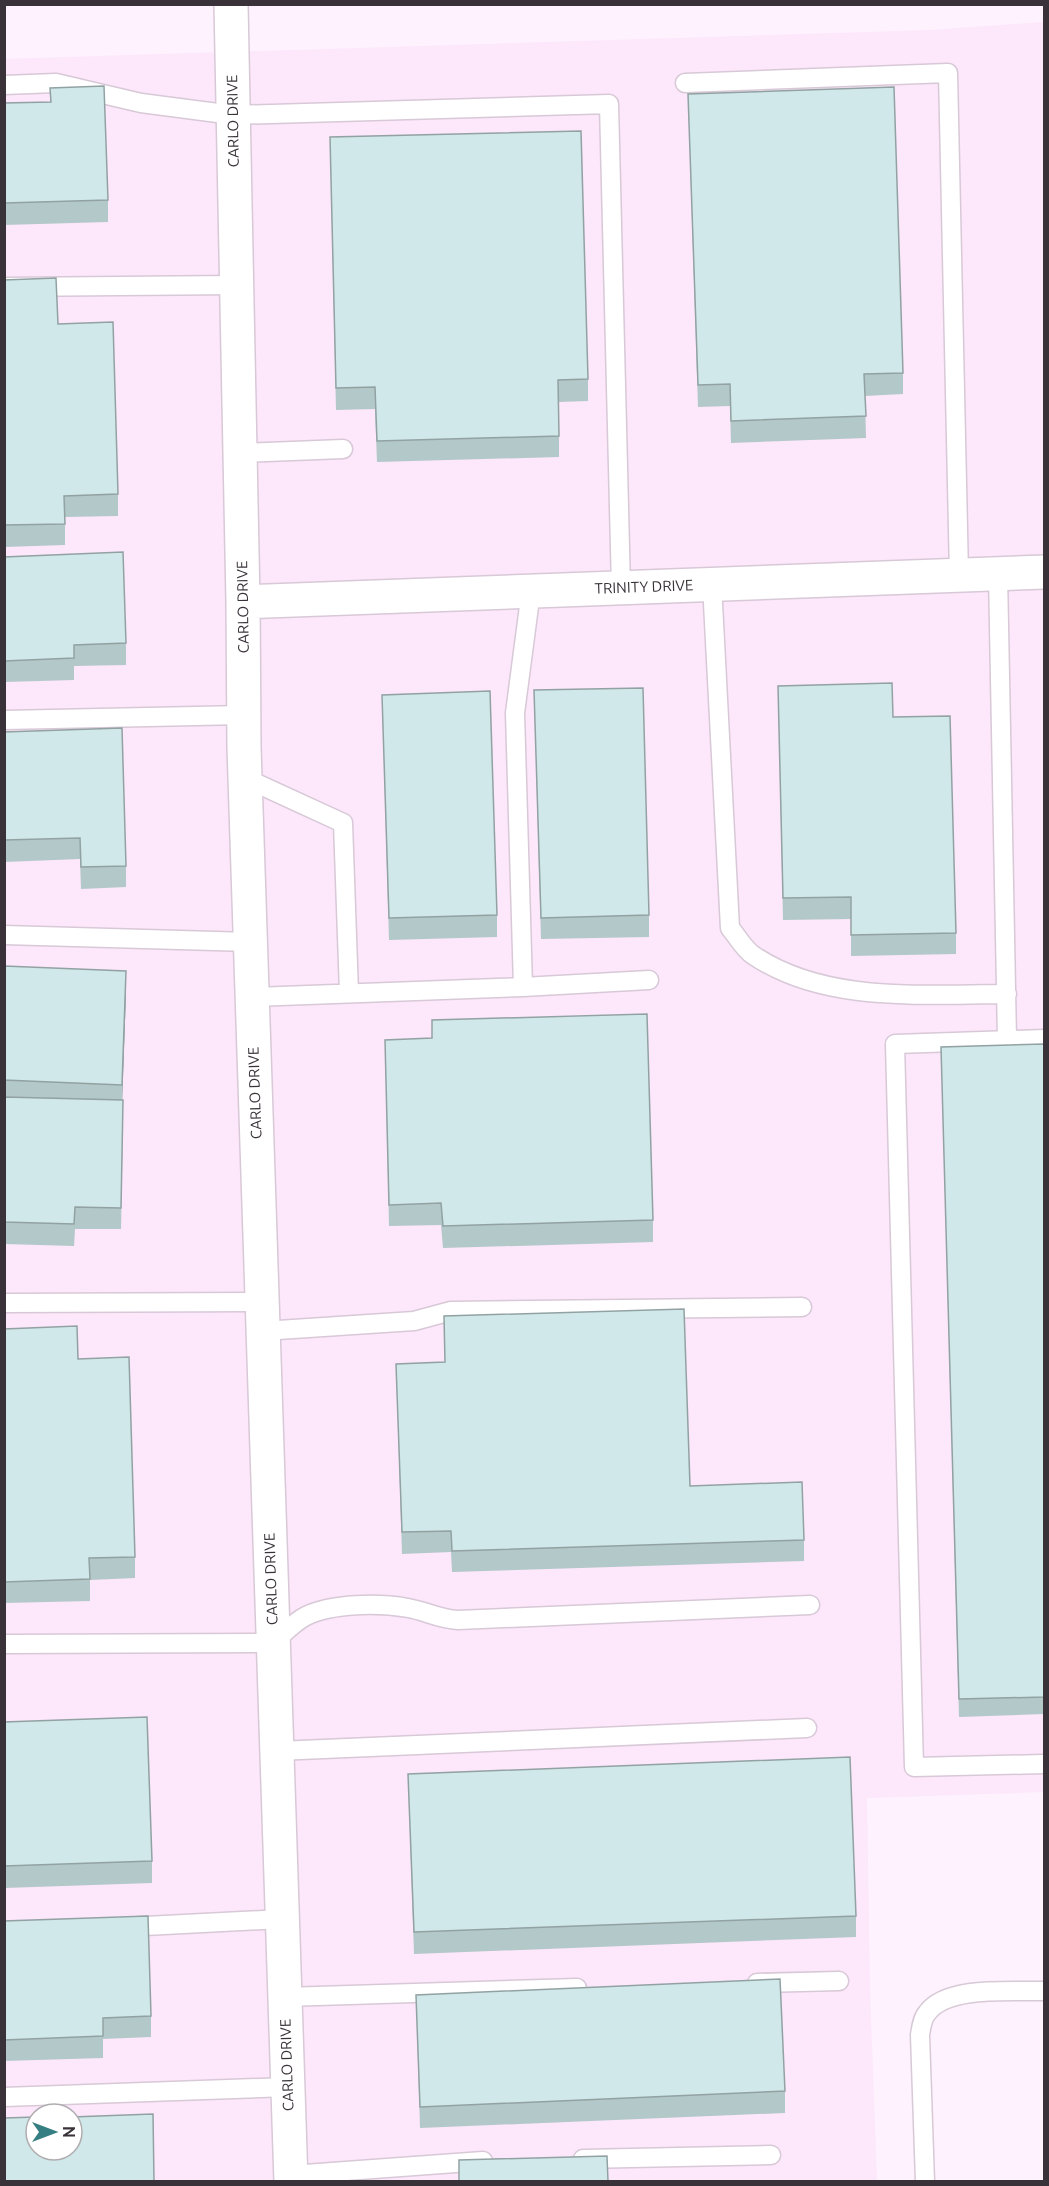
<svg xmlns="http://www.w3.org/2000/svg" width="1049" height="2186" viewBox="0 0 1049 2186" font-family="Ubuntu,sans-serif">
<rect width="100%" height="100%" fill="#fef2fe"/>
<!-- built -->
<path fill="#fce7fb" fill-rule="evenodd" d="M1044,22V1792L867,1798L870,1992L877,2181H5L4,59L931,30ZM36,2114H72V2150H36Z"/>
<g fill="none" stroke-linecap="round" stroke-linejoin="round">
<!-- service casing -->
<g stroke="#d8c9d7" stroke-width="21">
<path id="service" d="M685,83L948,73L959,575
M4,85L56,83L141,103L233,115L609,104L621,588
M4,287L236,285
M240,453L343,449
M998,574L1007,1040
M712,584L730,928C737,936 744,949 753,955C825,1004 924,994 1007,994
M531,591L515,713L523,987L649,980
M4,720L244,715
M245,778L343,823L349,993
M4,935L250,942
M252,997L523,987
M1044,1039L895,1044L914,1767L1044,1764
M4,1303L262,1302
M263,1331L414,1321L451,1311L802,1307
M4,1644L273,1643C283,1634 294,1622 306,1616C333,1603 379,1603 408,1608C426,1611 438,1619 458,1620L810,1605
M277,1751L807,1728
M126,1927L282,1919
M757,1983L839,1981
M285,1997L577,1988
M4,2097L288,2087
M583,2159L771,2155
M291,2175L483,2161
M925,2182L920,2035C921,2028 922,2019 927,2013C947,1985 1013,1992 1044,1991"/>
</g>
<!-- minor casing -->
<g stroke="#d8c9d7" stroke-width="36">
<path id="minor" d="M231,4L243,602L244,747L291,2182
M243,602L1044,572"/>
</g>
<!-- service -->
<use href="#service" stroke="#fff" stroke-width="18"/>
<!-- minor -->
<use href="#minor" stroke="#fff" stroke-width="33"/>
</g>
<!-- wall -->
<path fill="#b3c8c8" d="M50,88L108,200V222L4,225V103L50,102Z
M688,94L903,373V394L865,396L866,438L731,443L730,406L698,407Z
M330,137L588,379V401L559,402V457L377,462L375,409L336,410Z
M4,280L58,324L118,494V516L65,517V545L4,547Z
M4,557L126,643V665L74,666V680L4,682Z
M778,686L893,717L956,933V954L851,956V919L783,920Z
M534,690L649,915V937L541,939Z
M382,695L497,915V937L389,940Z
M4,732L126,866V887L81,889L80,859L4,862Z
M4,966L126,993L122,1100L123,1121L121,1229H75L74,1246L4,1244Z
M385,1040L653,1220V1242L443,1248L441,1225L389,1226Z
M1044,1044V1714L959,1717L941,1047Z
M444,1316L690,1486L804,1540V1561L452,1572L451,1552L402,1554L396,1364L445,1362Z
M4,1329L78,1359L135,1557V1578L90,1580V1601L4,1603Z
M4,1722L152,1861V1883L4,1888Z
M408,1774L856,1916V1937L414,1954Z
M4,1921L151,2016V2037L103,2039V2058L4,2061Z
M416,1995L785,2091V2113L420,2128Z"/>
<!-- shaded-wall -->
<path fill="#92a2a3" d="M126,971V993L122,1106V1085Z"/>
<!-- building -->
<path fill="#d0e8e9" stroke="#92a2a3" stroke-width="1.5" d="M104,86L108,200L4,203V103L51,102L50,88Z
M894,87L903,373L864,374L866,416L731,421L730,384L698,385L688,94Z
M581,131L588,379L558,380L559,436L377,441L375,387L336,388L330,137Z
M56,278L58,324L113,322L118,494L64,496L65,524L4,525V280Z
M123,552L126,643L74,645V658L4,661V557Z
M892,683L893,717L950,716L956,933L851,935V897L783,898L778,686Z
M643,688L649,915L541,918L534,690Z
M490,691L497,915L389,918L382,695Z
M122,728L126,866L81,867L80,838L4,840V732Z
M4,966L126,971L122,1085L4,1080Z
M647,1014L653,1220L443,1226L441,1203L389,1205L385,1040L432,1038V1020Z
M1044,1044V1697L959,1699L941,1047Z
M4,1097L123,1100L121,1208L75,1207L74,1224L4,1222Z
M684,1309L690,1486L802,1482L804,1540L452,1551L451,1531L402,1532L396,1364L445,1362L444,1316Z
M77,1326L78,1359L129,1357L135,1557L89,1558L90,1579L4,1582V1329Z
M147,1717L152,1861L4,1866V1722Z
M850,1757L856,1916L414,1932L408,1774Z
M148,1916L151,2016L103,2018V2036L4,2040V1921Z
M780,1979L785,2091L420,2107L416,1995Z
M153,2114L154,2181H4V2118L36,2117V2150H72V2117Z
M607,2156L608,2181H459V2160Z"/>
<g text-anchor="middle" stroke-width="4.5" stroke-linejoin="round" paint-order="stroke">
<!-- street labels -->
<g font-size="15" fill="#393339" stroke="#fff">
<text transform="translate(233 121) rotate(-91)" y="5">CARLO DRIVE</text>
<text transform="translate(644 587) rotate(-2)" y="5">TRINITY DRIVE</text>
<text transform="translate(243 607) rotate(-91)" y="5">CARLO DRIVE</text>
<text transform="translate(255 1093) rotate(-92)" y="5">CARLO DRIVE</text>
<text transform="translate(271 1579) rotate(-92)" y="5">CARLO DRIVE</text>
<text transform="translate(287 2065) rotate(-92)" y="5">CARLO DRIVE</text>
</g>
</g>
<!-- border -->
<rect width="1049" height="2186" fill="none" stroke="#393339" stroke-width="12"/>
<!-- north arrow -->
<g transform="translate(54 2132) rotate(90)"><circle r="28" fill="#ffffff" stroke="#b0adb0" stroke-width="1.5"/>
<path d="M0-4.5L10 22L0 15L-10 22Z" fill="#357e81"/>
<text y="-9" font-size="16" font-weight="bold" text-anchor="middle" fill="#393339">N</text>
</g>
</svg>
